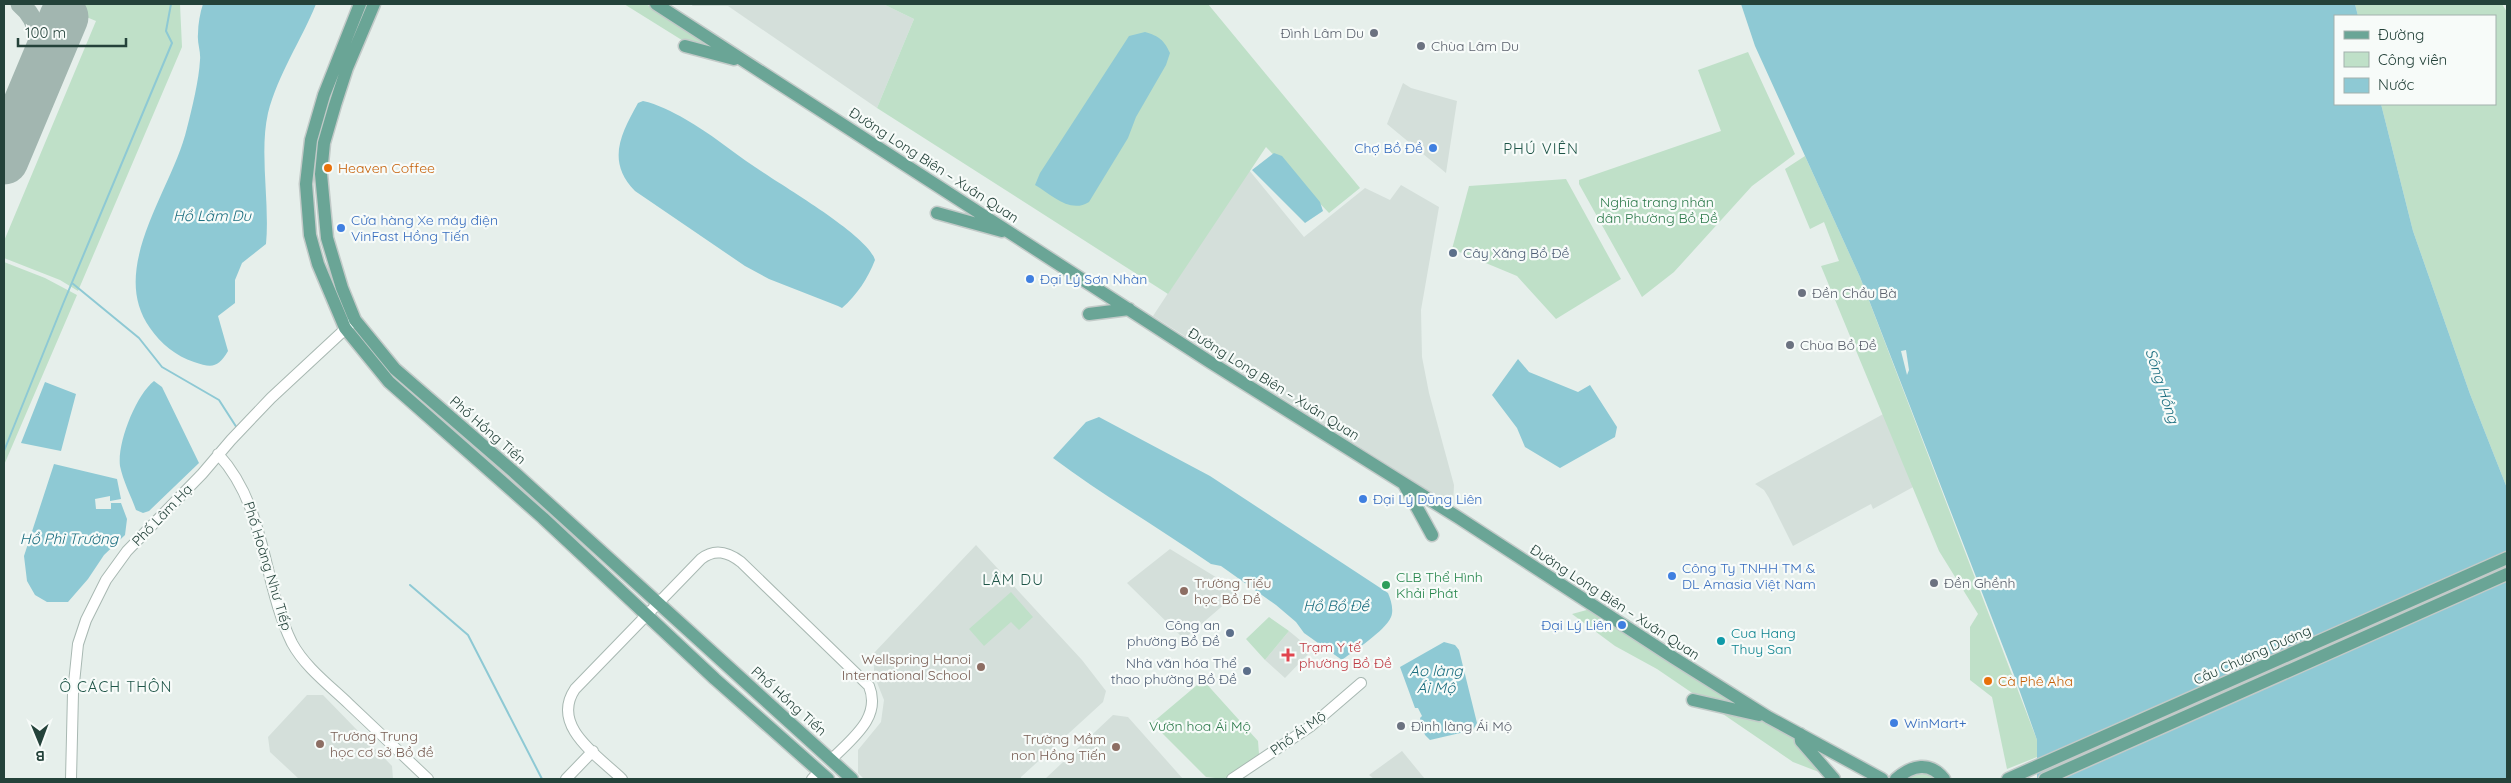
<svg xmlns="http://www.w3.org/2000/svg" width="2511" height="783" viewBox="0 0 2511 783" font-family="Quicksand,sans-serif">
<rect width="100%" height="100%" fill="#e6efeb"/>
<!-- built -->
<path fill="#d4dfda" d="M693,4H883L914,19L877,108L728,6H692Z
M1403,83L1411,88L1457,101L1446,173L1387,124Z
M1249,170L1304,237L1365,188L1390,200L1401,185L1439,207L1421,310L1422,357L1429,393L1454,485L1453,506L1153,316Z
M1887,412L1915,486L1873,509L1871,504L1793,546L1769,498L1764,490L1755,484Z
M976,545L1082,660L1106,691L1103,702L1021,777V779H864L858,773V750L881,722L884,700L874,675V653Z
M1170,549L1232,587L1234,596L1184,639L1127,583Z
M1289,631L1312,650L1285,678L1265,660Z
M307,695H323L392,766L393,779H299L270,752L268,737Z
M1113,715L1128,717L1183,779H1045Z
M1402,751L1425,779H1374L1369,775Z"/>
<!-- green -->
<path fill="#bfe0c8" d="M55,4H180L182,47L78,291L60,280L4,258V241L96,21Z
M624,4H646L711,47L685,42Z
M883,4H1208L1360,188L1329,213L1266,147L1168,294L877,108L914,19Z
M2355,4H2502L2507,12V488L2470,394L2413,231L2381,104H2495V16H2358Z
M1748,52L1795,154L1752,186L1674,272L1642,297L1579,184V180L1721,131L1698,70Z
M1805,156L1860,277L2037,740V757L2007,769L1992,697L1970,680V627L1978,614L1939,551L1821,266L1839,261L1824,222L1810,229L1785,169Z
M1566,179L1621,279L1556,319L1517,276L1452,249L1469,186Z
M4,262L45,278L77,295L4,465Z
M1011,592L1033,617L1019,630L1011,622L984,646L969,629Z
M1594,608L1755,711L1704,701L1657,669L1615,646L1572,614Z
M1269,617L1289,631L1265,660L1246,639Z
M1203,680L1258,741L1259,754L1224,779L1206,777L1152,723Z
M1717,710L1756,718L1787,730L1824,774L1793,762Z
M1923,771L1939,779H1906L1911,775Z"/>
<!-- water -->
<path fill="#8ec9d4" d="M203,4H316C301,41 278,74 268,113C259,153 270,203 266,244L242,263L235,280V303L218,316L228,351C218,368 212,368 194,362C176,356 161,344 150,328C107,268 173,189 187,128C192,108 199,80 200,60C201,52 197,43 198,34C198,24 200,13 203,4Z
M1741,4H2355L2358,16H2335V104H2381L2413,231L2470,394L2507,488V779H2037V740L2014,675L1860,277L1755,46Z
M1145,32C1159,36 1164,40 1170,53L1166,65L1136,117L1128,138L1089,202C1070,214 1052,195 1035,185L1040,173L1129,36Z
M643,101C657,104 673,112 685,119C710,133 731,151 755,167C779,184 868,235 875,260C868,278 857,295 842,308L838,306L769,279L745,266L635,191C606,161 621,134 638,103Z
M1274,153L1282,156L1320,202L1323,211L1305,223L1252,170Z
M1518,359L1529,372L1578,392L1590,385L1617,427L1615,437L1560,468L1525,447L1517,428L1492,395Z
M154,381L162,387L199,463L149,511L143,513L136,510C131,496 123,481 120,466C117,443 136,395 154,381Z
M45,382L76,394L61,451L21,443Z
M1099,417L1210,476L1388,593C1391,600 1394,610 1391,617C1385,631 1355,650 1342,660L1304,633L1296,622L1276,605L1221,566L1211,564C1159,528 1104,496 1053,458L1086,422Z
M54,464L117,479L121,499L110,501V496L95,499L96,509H111V503H121L127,519L125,535L104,555L88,579L68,602H47L35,595L27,581L24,556Z
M1444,642L1455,645L1459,650L1477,723L1473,730L1430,740L1425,735L1420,718L1422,716L1418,708H1415L1400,667Z"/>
<!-- pier -->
<path fill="#e6efeb" d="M1906,350L1909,370L1907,375L1901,351Z"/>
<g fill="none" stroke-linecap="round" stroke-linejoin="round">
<!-- stream -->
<path stroke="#8ec9d4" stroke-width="2" d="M72,283L139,338L162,367L219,400L237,428
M4,451L63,304L172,43L166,31L171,4
M410,585L468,635L542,779"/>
<!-- taxiway -->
<path stroke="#a2b6b0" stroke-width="19" d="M20,4C41,21 41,48 41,72"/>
<!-- runway -->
<path stroke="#a2b6b0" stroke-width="49" d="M4,160L64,17"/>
<!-- minor casing -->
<g stroke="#a8b8b2" stroke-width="12">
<path id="minor" d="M218,454C267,507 262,582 292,643C305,667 329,685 349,704C375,729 402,754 428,779
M71,779L73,693L78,644L86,620L106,580L127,551L202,474L231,440L271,398L355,320
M566,779L593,751
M622,779C598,756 550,726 575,689L701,559C715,548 728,552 741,562L869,686C882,718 851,739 831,760
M812,779L819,772
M1232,779L1311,726L1361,683"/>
</g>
<!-- major casing -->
<g stroke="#c2cac8" stroke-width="15">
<path id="major" d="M360,4L324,95L311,140L306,184L310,235L318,264L345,328L389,382L543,518L715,679L828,779
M374,4L347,68L335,105L324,143L321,174L327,238L342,288L355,320L395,369L515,473L852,779
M656,4L1210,362L1459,518L1674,658L1768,717L1882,779
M685,46L734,59
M937,213L1002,231
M1089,314L1129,309
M1404,484L1432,535
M1693,700L1759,715
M1800,734L1801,741L1834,779
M1896,779C1912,765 1930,761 1944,779
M2008,779L2507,558
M2045,779L2507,574"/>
</g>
<!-- minor -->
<use href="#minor" stroke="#fff" stroke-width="10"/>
<!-- major -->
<use href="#major" stroke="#6aa596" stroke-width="12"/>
</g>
<!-- markers -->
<g fill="#6b7280" stroke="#f7fbf9" stroke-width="2">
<circle cx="1374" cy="33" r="5"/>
<circle cx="1421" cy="46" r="5"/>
<circle cx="1802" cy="293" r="5"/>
<circle cx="1790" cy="345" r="5"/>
<circle cx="1934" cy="583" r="5"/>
<circle cx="1401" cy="726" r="5"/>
</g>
<g fill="#3f7fe0" stroke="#f7fbf9" stroke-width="2">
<circle cx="1433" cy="148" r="5"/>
<circle cx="341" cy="228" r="5"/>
<circle cx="1030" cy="279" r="5"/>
<circle cx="1363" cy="499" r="5"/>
<circle cx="1672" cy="576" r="5"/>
<circle cx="1622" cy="625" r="5"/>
<circle cx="1894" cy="723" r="5"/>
</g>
<g fill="#e8710a" stroke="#f7fbf9" stroke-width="2">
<circle cx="328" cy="168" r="5"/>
<circle cx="1988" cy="681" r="5"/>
</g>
<g fill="#5c6f8a" stroke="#f7fbf9" stroke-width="2">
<circle cx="1453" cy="253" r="5"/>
<circle cx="1230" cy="633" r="5"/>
<circle cx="1247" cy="671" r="5"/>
</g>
<circle fill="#2e9e5b" stroke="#f7fbf9" stroke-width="2" cx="1386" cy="585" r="5"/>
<g fill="#8d6e63" stroke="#f7fbf9" stroke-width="2">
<circle cx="1184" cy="591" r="5"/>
<circle cx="981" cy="667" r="5"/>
<circle cx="320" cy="744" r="5"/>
<circle cx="1116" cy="747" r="5"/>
</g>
<circle fill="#0f9aa8" stroke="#f7fbf9" stroke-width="2" cx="1721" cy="641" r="5"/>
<path fill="#e0444e" stroke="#f7fbf9" stroke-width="2" d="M1285.5 647.5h5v5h5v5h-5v5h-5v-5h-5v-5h5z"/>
<g text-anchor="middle" stroke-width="4.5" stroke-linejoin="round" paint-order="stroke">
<!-- worship labels -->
<g font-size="14" fill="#5b616d" stroke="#f7fbf9" text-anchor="start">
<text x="1364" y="38" text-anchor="end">Đình Lâm Du</text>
<text x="1431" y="51">Chùa Lâm Du</text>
<text x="1812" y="298">Đền Chầu Bà</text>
<text x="1800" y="350">Chùa Bồ Đề</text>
<text x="1944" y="588">Đền Ghềnh</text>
<text x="1411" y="731">Đình làng Ái Mộ</text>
</g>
<!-- shop labels -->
<g font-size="14" fill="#366cbe" stroke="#f7fbf9" text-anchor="start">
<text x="1423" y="153" text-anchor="end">Chợ Bồ Đề</text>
<text x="351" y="225">Cửa hàng Xe máy điện<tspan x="351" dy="16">VinFast Hồng Tiến</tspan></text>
<text x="1040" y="284">Đại Lý Sơn Nhàn</text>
<text x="1373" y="504">Đại Lý Dũng Liên</text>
<text x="1682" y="573">Công Ty TNHH TM &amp;<tspan x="1682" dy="16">DL Amasia Việt Nam</tspan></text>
<text x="1612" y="630" text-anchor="end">Đại Lý Liên</text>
<text x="1904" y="728">WinMart+</text>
</g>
<!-- street labels -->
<g font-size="14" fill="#24423a" stroke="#f7fbf9">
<text transform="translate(934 165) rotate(33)" y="5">Đường Long Biên – Xuân Quan</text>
<text transform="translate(1274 384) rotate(32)" y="5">Đường Long Biên – Xuân Quan</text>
<text transform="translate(488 430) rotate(41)" y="5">Phố Hồng Tiến</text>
<text transform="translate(162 515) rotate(-46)" y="5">Phố Lâm Hạ</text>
<text transform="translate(268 566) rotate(73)" y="5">Phố Hoàng Như Tiếp</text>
<text transform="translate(1615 602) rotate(33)" y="5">Đường Long Biên – Xuân Quan</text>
<text transform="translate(2252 655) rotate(-24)" y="5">Cầu Chương Dương</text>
<text transform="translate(789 701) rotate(42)" y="5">Phố Hồng Tiến</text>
<text transform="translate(1298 733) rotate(-36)" y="5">Phố Ái Mộ</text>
</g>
<!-- food labels -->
<g font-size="14" fill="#c56008" stroke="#f7fbf9" text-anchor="start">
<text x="338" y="173">Heaven Coffee</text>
<text x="1998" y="686">Cà Phê Aha</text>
</g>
<!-- park labels -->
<g font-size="14" fill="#2d7a4b" stroke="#f7fbf9">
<text x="1657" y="207">Nghĩa trang nhân<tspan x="1657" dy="16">dân Phường Bồ Đề</tspan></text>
<text x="1200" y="731">Vườn hoa Ái Mộ</text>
</g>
<!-- service labels -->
<g font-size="14" fill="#4e5e75" stroke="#f7fbf9" text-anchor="end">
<text x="1463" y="258" text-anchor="start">Cây Xăng Bồ Đề</text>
<text x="1220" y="630">Công an<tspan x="1220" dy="16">phường Bồ Đề</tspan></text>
<text x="1237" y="668">Nhà văn hóa Thể<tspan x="1237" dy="16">thao phường Bồ Đề</tspan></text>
</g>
<!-- leisure labels -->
<g font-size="14" fill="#27864d" stroke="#f7fbf9" text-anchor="start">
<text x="1396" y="582">CLB Thể Hình<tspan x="1396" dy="16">Khải Phát</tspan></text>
</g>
<!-- education labels -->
<g font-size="14" fill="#785e54" stroke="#f7fbf9" text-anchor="start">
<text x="1194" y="588">Trường Tiểu<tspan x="1194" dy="16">học Bồ Đề</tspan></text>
<text x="971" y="664" text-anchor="end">Wellspring Hanoi<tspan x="971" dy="16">International School</tspan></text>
<text x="330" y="741">Trường Trung<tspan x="330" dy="16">học cơ sở Bồ đề</tspan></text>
<text x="1106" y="744" text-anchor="end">Trường Mầm<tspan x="1106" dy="16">non Hồng Tiến</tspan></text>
</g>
<!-- culture labels -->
<g font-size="14" fill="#0d838f" stroke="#f7fbf9" text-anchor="start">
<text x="1731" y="638">Cua Hang<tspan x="1731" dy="16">Thuy San</tspan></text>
</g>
<!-- health labels -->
<g font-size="14" fill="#be3a42" stroke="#f7fbf9" text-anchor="start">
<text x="1299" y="652">Trạm Y tế<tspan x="1299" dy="16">phường Bồ Đề</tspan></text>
</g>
<!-- neighbourhood labels -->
<g font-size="15" letter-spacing="1" fill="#1f5548" stroke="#f7fbf9">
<text x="1541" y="154">PHÚ VIÊN</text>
<text x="1013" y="585">LÂM DU</text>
<text x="116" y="692">Ô CÁCH THÔN</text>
</g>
<!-- water labels -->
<g font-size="15" font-style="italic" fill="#1c6f80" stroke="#f7fbf9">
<text x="212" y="221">Hồ Lâm Du</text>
<text transform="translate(2162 386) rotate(72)" y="5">Sông Hồng</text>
<text x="69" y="544">Hồ Phi Trường</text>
<text x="1336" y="611">Hồ Bồ Đề</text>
<text x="1436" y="676">Ao làng<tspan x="1436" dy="17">Ái Mộ</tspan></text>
</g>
</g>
<!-- border -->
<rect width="2511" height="783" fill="none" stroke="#24423a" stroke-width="10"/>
<!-- legend -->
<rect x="2334" y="15" width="162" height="90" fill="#f7fbf9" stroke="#a3b1ad"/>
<rect x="2344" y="31" width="25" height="8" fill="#6aa596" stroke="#a3b1ad"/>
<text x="2378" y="40" font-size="15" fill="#24423a">Đường</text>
<rect x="2344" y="52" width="25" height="15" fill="#bfe0c8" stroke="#a3b1ad"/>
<text x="2378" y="65" font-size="15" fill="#24423a">Công viên</text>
<rect x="2344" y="78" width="25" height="15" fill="#8ec9d4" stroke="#a3b1ad"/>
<text x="2378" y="90" font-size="15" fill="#24423a">Nước</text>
<!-- north arrow -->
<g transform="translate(40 743) rotate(179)" stroke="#f7fbf9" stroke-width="4" paint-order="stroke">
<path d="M0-4L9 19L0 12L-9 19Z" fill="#24423a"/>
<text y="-8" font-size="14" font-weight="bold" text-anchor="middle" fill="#24423a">B</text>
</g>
<!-- scale -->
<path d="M18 38v8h108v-8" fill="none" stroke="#24423a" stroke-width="2.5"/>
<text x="25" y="38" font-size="15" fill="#24423a" stroke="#f7fbf9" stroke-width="4" paint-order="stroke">100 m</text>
</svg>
